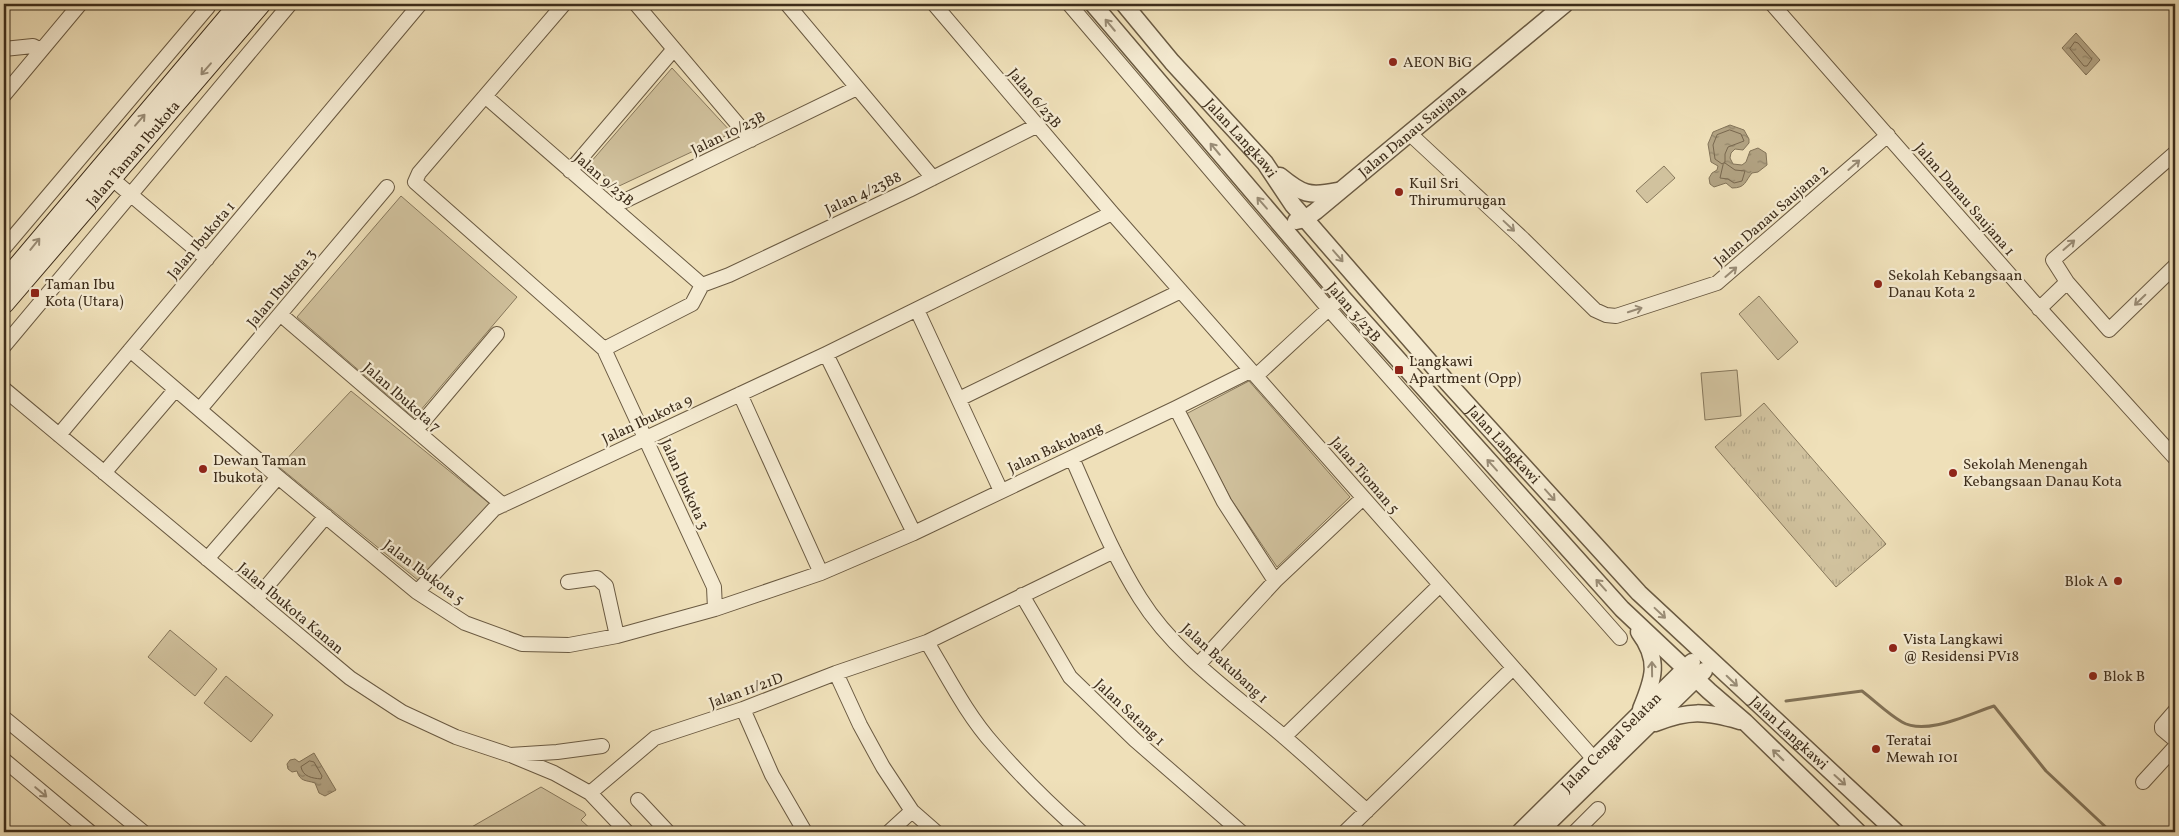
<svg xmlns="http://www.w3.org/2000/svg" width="2179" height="836" viewBox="0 0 2179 836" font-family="Vollkorn,serif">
<defs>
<pattern id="grass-tufts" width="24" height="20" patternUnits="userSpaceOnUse" patternTransform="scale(1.25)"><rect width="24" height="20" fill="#d1c29e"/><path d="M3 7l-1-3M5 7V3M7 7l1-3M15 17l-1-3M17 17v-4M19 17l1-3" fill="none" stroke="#b4a788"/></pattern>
<pattern id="water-ripples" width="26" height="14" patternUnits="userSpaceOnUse" patternTransform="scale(1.25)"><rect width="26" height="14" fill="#b2a383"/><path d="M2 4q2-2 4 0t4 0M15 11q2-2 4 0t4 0" fill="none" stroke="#92856a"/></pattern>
</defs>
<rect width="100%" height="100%" fill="#efe0b9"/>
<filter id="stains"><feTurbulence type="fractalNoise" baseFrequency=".004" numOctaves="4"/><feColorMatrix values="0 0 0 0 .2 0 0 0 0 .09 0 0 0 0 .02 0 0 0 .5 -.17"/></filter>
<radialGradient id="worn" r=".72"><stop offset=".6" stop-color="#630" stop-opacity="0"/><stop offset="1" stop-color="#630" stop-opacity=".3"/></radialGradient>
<!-- grass -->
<path fill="url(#grass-tufts)" stroke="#87785c" d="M1764,403L1886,544L1836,587L1715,447Z"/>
<!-- park -->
<path fill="#d1c29e" stroke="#87785c" d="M672,68L732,133L617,187L590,163Z
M1664,166L1675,178L1647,203L1636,191Z
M401,196L517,297L414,418L297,317Z
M1759,296L1798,342L1778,360L1739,314Z
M1737,370L1741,416L1705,420L1701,373Z
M1249,381L1350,497L1277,567L1231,499L1186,414Z
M351,391L490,504L419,581L279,467Z
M170,630L217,669L195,696L148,657Z
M226,676L273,715L251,742L204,703Z
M541,787L584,812L586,815L581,820L594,832H463Z"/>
<!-- water -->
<path fill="url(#water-ripples)" stroke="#837459" d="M2076,33L2100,60L2086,75L2062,48Z
M1730,125L1744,130L1749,139V143L1743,150L1735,149L1731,153L1730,158L1733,164L1742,165L1746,162L1750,151L1758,148L1766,153L1767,165L1758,172L1752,173C1745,181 1746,188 1732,188L1726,183L1714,187L1710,184L1709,178L1712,173L1717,170L1718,166L1711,162L1708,144L1713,132Z
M314,753L336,790L325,796L319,793L315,783C306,780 300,782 297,771L292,772L288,769L287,764L290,760L295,759L299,762Z"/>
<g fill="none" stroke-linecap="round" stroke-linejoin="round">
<!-- shore -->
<path stroke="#78684f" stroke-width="1" d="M2075,42L2078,43L2092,59L2087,66H2084L2070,49Z
M1730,130L1741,134L1744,141L1728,147L1725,154V162L1722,164L1715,159L1713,145L1717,135Z
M1725,163L1735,170L1745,171L1742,181L1734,183L1728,179L1720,178L1723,165Z
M310,761L314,762L322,776L321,779C312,778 303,777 301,767Z"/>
<!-- stream -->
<path stroke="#837459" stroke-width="3" d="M1786,701L1862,691C1875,701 1888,714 1902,722C1926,736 1969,714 1994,706L2046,771L2111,832"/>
<!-- minor casing -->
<g stroke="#6a5a42" stroke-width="16">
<path id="minor" d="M564,4L419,173L415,182L604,349L714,587L715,609
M636,4L751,140
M787,4L933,178
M934,4L1112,213L1594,759
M1069,4L1328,308L1620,638
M1772,4L2031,299L2175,458
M4,49L33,46L41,50
M4,95L80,4
M485,96L702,285
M1409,133L1523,239L1595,310L1606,315L1616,316L1717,283L1888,135
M2175,153L2053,260L2067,282L2109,330L2175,266
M570,171L674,49
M111,178L207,259
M612,207L857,88
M4,248L208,7
M702,285L729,275L909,190L1036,126
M2039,309L2067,282
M917,310L1001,491
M280,314L503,505
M4,346L290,4
M604,349L692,304L702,285
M130,350L278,477L417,592L465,623L522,644L569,645L617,636L715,609L821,573L914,533L1176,408L1250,371
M826,354L914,533
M1256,376L1336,302
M4,389L350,678L402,712L456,737L510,755L557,752L602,746
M740,394L821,573
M959,399L1181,291
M1176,408L1224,502L1275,581
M200,409L387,187
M416,430L497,334
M59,435L420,4
M1072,458C1093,505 1112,554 1140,598C1173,651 1228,690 1276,730C1307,756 1336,784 1367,811
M104,473L175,390
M207,559L278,477
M568,582L597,578L606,586L617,636
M417,592L494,509L826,354L1112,213
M1022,595L1070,677L1135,740L1241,832
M256,599L326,516
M927,642C948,677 967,715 994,745C1021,776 1050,805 1081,832
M1198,665L1275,581L1363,498
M836,673L860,725L883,767L912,811L936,832
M743,709L772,775L805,832
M2175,711L2162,726V729L2175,740
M4,718L143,832
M1284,737L1440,585
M513,756L554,773L590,793L627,832
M4,760L90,832
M2143,782L2175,747
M590,793L655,738L743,709L836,673L927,642L1114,551
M638,800L668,832
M889,832L912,811
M1345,832L1513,668
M1575,832L1598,809"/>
</g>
<!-- tertiary casing -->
<g stroke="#6a5a42" stroke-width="19">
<g id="tertiary">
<path d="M1093,4L1342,297L1622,609L1709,691L1745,722L1858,832"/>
<path id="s1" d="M1124,4L1172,62L1265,163L1293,205L1447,382L1639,593L1896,832"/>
<path d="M1280,176C1302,194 1309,197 1337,191"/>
<path id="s2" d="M1296,221L1305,219L1316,211L1565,4"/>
<path d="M1639,632C1660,660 1654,678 1641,709"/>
<path d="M1655,723C1690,710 1704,711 1740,721"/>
<path id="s3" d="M1520,832L1692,662"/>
<path d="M1539,832L1704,671"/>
</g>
</g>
<!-- secondary casing -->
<g stroke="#3d2d1b" stroke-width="21">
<g id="secondary">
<path d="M4,282L239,4"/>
<path id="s4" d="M4,304L261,4"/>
</g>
</g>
<!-- minor -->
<use href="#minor" stroke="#f5ebd2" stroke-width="14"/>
<!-- tertiary -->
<use href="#tertiary" stroke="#f5ebd2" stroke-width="16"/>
<!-- secondary -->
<use href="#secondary" stroke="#f5ebd2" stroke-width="19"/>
</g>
<!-- one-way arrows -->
<defs><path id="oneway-shaft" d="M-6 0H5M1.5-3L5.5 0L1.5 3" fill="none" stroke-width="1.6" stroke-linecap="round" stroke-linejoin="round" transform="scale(1.25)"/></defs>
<g stroke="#998c76">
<use href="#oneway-shaft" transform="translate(1110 25) rotate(-130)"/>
<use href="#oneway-shaft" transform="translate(206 69) rotate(131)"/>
<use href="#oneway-shaft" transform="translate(140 120) rotate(-49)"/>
<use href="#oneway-shaft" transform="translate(1215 149) rotate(-130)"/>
<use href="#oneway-shaft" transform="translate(1854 165) rotate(-41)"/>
<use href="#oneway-shaft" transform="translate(1262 203) rotate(-131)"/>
<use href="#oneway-shaft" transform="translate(1509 226) rotate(43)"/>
<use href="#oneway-shaft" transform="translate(35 244) rotate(-51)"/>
<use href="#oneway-shaft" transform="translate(2069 245) rotate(-41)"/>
<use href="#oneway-shaft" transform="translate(1338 256) rotate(49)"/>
<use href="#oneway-shaft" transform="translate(1731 272) rotate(-41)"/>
<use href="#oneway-shaft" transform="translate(2140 300) rotate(136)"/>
<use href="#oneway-shaft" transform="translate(1635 310) rotate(-18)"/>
<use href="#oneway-shaft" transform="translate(1492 465) rotate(-132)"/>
<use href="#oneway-shaft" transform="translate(1550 495) rotate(48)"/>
<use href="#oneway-shaft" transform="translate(1601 585) rotate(-132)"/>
<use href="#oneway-shaft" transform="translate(1660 613) rotate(43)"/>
<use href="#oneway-shaft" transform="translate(1652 669) rotate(-91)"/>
<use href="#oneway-shaft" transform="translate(1732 681) rotate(44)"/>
<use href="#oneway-shaft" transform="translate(1778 755) rotate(-136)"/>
<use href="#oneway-shaft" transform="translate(1840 780) rotate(42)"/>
<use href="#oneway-shaft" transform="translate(41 792) rotate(40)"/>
</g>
<!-- markers -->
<g fill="#8f2418" stroke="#f5ebd2" stroke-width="2">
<circle cx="1393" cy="62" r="5"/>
<circle cx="1399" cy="192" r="5"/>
<circle cx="1878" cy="284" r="5"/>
<rect x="30" y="288" width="10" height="10" rx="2.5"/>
<rect x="1394" y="365" width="10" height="10" rx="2.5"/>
<circle cx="203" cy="469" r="5"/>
<circle cx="1953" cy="473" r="5"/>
<circle cx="2118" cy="581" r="5"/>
<circle cx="1893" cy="648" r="5"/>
<circle cx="2093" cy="676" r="5"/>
<circle cx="1876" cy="749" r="5"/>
</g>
<g text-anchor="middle" stroke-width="4.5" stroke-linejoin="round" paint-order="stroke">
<!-- poi labels -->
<g font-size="15" fill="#3d2d1b" stroke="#f5ebd2" text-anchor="start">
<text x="1403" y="67">AEON BiG</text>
<text x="1409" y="188">Kuil Sri<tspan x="1409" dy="17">Thirumurugan</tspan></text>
<text x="1888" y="280">Sekolah Kebangsaan<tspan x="1888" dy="17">Danau Kota 2</tspan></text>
<text x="45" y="289">Taman Ibu<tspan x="45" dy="17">Kota (Utara)</tspan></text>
<text x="1409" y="366">Langkawi<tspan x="1409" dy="17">Apartment (Opp)</tspan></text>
<text x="213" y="465">Dewan Taman<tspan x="213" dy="17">Ibukota</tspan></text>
<text x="1963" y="469">Sekolah Menengah<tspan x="1963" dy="17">Kebangsaan Danau Kota</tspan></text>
<text x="2108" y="586" text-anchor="end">Blok A</text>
<text x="1903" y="644">Vista Langkawi<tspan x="1903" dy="17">@ Residensi PV18</tspan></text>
<text x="2103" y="681">Blok B</text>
<text x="1886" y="745">Teratai<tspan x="1886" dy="17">Mewah 101</tspan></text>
</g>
<!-- street labels -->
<g font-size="15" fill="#3d2d1b" stroke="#f5ebd2">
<text transform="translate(1035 98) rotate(50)" y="5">Jalan 6/23B</text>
<text dy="5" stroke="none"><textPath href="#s2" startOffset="148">Jalan Danau Saujana</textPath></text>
<text transform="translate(728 133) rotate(-26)" y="5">Jalan 10/23B</text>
<text dy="5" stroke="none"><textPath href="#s1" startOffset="178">Jalan Langkawi</textPath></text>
<text dy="5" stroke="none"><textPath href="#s4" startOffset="198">Jalan Taman Ibukota</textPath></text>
<text transform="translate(604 179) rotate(41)" y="5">Jalan 9/23B</text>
<text transform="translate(863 193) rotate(-25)" y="5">Jalan 4/23B8</text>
<text transform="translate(1965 199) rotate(49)" y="5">Jalan Danau Saujana 1</text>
<text transform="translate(1771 215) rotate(-41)" y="5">Jalan Danau Saujana 2</text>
<text transform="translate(201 240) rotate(-50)" y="5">Jalan Ibukota 1</text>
<text transform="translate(281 288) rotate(-50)" y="5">Jalan Ibukota 3</text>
<text transform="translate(1354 312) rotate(49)" y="5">Jalan 3/23B</text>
<text transform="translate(402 397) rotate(41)" y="5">Jalan Ibukota 7</text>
<text transform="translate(647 419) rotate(-25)" y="5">Jalan Ibukota 9</text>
<text dy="5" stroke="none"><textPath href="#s1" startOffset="582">Jalan Langkawi</textPath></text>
<text transform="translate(1055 447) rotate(-25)" y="5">Jalan Bakubang</text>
<text transform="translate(1365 475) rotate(49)" y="5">Jalan Tioman 5</text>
<text transform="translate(685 484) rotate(66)" y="5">Jalan Ibukota 3</text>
<text transform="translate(424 572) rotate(37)" y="5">Jalan Ibukota 5</text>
<text transform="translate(291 608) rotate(40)" y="5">Jalan Ibukota Kanan</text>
<text transform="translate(1225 663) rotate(42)" y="5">Jalan Bakubang 1</text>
<text transform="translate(746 690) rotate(-20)" y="5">Jalan 11/21D</text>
<text transform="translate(1130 712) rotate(43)" y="5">Jalan Satang 1</text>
<text dy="5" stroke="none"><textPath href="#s1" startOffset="988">Jalan Langkawi</textPath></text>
<text dy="5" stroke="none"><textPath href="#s3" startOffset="128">Jalan Cengal Selatan</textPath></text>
</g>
</g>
<!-- margin -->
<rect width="2179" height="836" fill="none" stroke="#efe0b9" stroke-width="20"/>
<rect x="5" y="5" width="2169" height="826" fill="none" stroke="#3d2d1b" stroke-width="2.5"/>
<rect x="10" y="10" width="2159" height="816" fill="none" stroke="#3d2d1b"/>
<rect width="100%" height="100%" filter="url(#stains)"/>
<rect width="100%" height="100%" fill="url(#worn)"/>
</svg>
